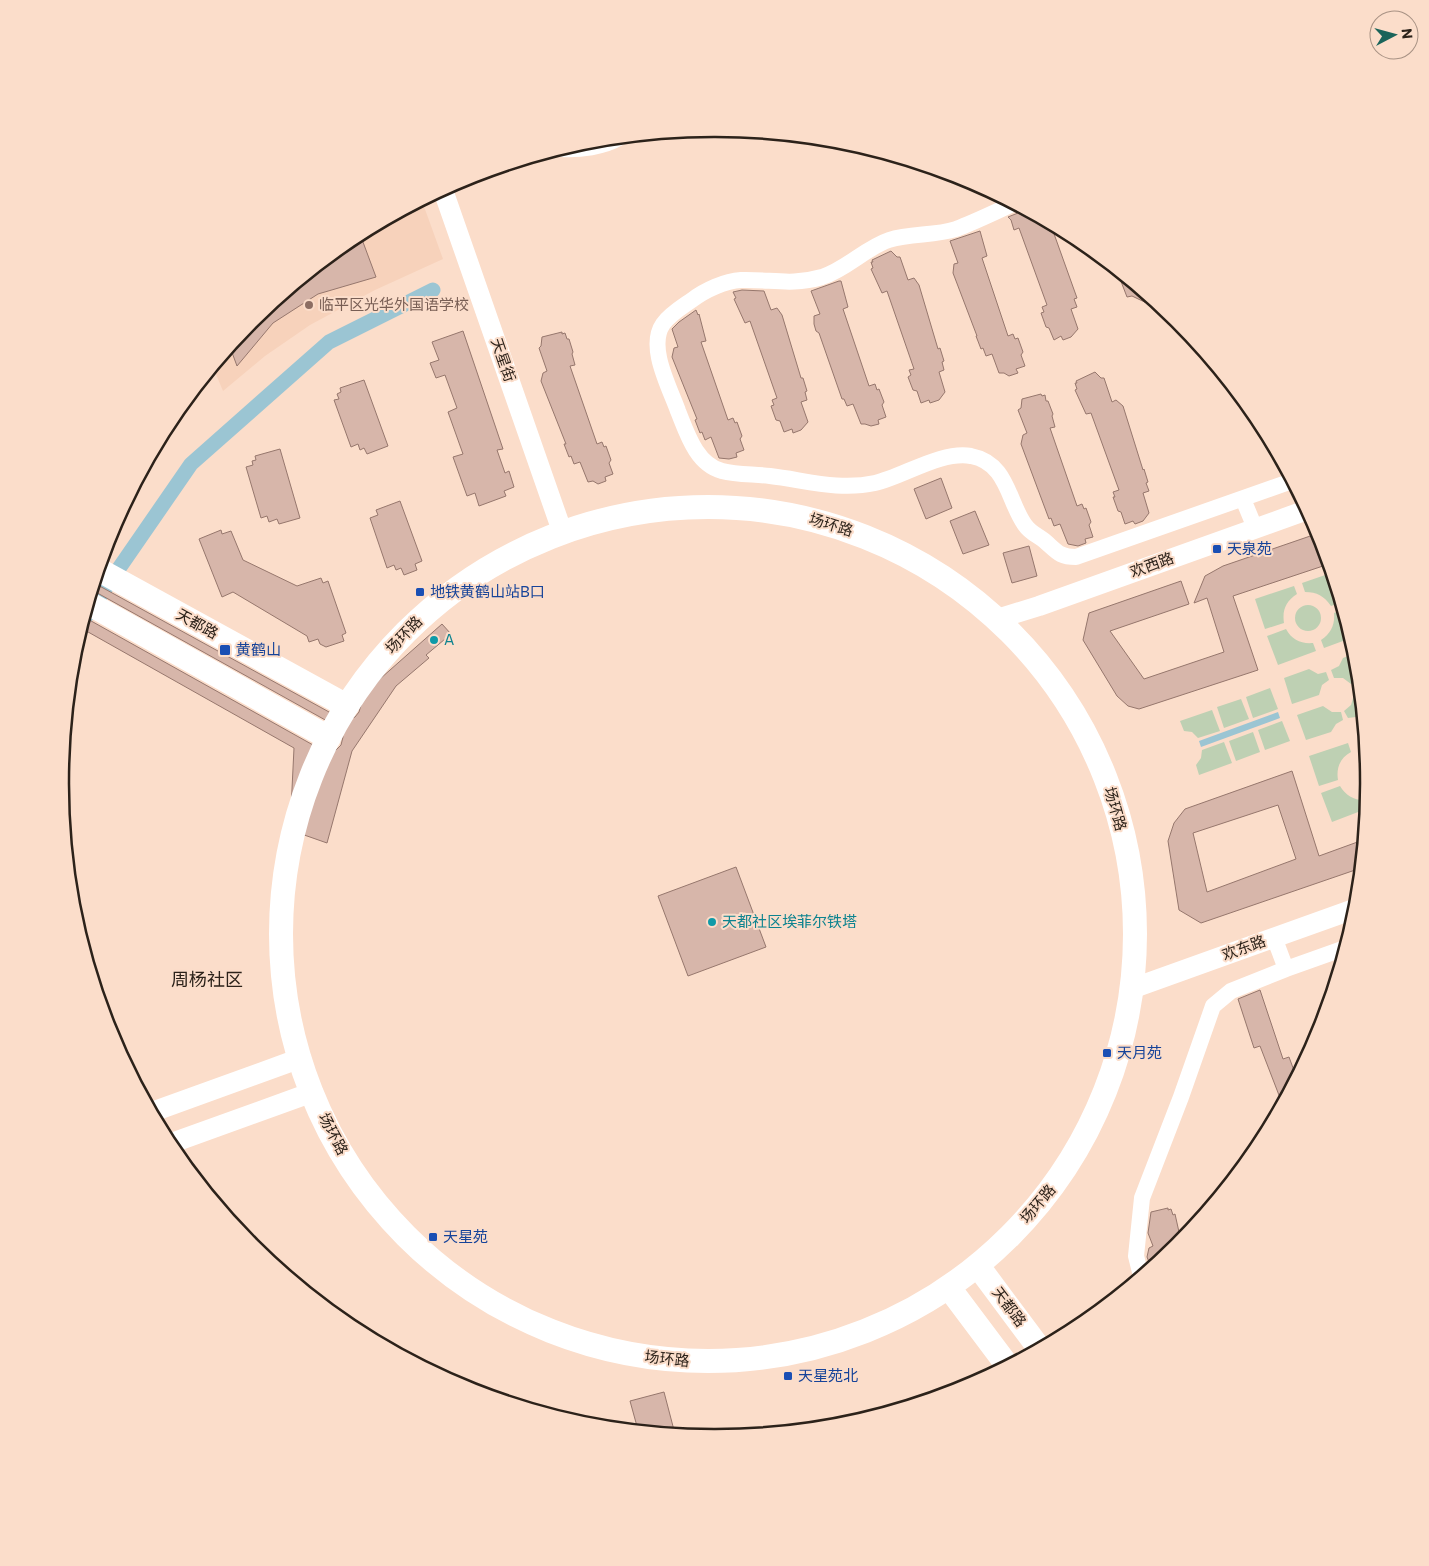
<svg xmlns="http://www.w3.org/2000/svg" width="1429" height="1566" viewBox="0 0 1429 1566" font-family="Commissioner,'Noto Sans SC',sans-serif">
<rect width="100%" height="100%" fill="#fbddca"/>
<!-- built -->
<path fill="#f7d2bb" d="M422,201L443,259L375,290L310,325L265,356L223,391L213,367L252,320L351,239Z"/>
<!-- green -->
<path fill="#bed0b3" d="M1331,573L1340,603L1331,606C1324,596 1317,592 1305,592L1302,583Z
M1294,586L1297,594C1286,601 1282,610 1284,623L1265,629L1255,599Z
M1295 618a13 13 0 1 1 26 0a13 13 0 1 1-26 0Z
M1343,609L1351,638L1324,648L1321,640C1331,633 1335,625 1334,613Z
M1286,629C1292,640 1301,644 1313,643L1316,651L1278,665L1267,636Z
M1356,653L1359,681L1351,684L1343,678H1334L1331,670L1339,666L1343,658Z
M1309,669L1318,674L1326,672L1329,680L1322,685L1319,695L1292,704L1284,678Z
M1270,688L1278,709L1253,718L1246,697Z
M1360,693L1363,720L1356,717L1348,718L1344,711L1351,705L1354,695Z
M1241,699L1249,719L1224,728L1217,707Z
M1323,706L1332,712H1341L1343,720L1336,724L1331,732L1306,740L1297,715Z
M1212,710L1220,731L1198,738L1192,732L1184,731L1180,721Z
M1282,721L1290,741L1265,750L1258,730Z
M1253,732L1260,752L1236,761L1229,741Z
M1224,742L1232,763L1199,775L1196,765L1201,758L1202,750Z
M1348,743L1351,752C1340,758 1336,768 1338,780L1319,786L1309,756Z
M1340,786C1346,796 1355,801 1367,800L1366,809L1332,822L1321,793Z"/>
<!-- water -->
<path fill="#9bc5d3" d="M1278,712L1280,718L1201,747L1199,741Z"/>
<g fill="none" stroke-linecap="round" stroke-linejoin="round">
<!-- canal -->
<path stroke="#9bc5d3" stroke-width="15" d="M84,619L191,464L329,342L433,290"/>
</g>
<!-- building -->
<path fill="#d7b6aa" stroke="#96776d" fill-rule="evenodd" d="M1022,209L1055,227L1053,231L1077,298L1074,299L1077,307L1071,309L1078,329L1071,337L1063,340L1061,336L1054,340L1049,328L1046,327L1041,313L1044,312L1042,307L1047,305L1019,228L1014,230L1011,220L1008,217L1018,213Z
M980,231L987,256L982,258L1008,336L1013,334L1015,339L1018,338L1023,352L1021,355L1025,366L1016,369L1018,373L1009,376L1004,373H999L992,354L986,356L983,348L981,349L976,336H977L953,273L954,264L958,263L950,241Z
M360,234L376,277L318,294L273,323L237,366L230,347L252,320L351,239Z
M891,251L897,257H900L908,280L914,278L919,285L938,349L940,348L944,361L942,362L944,370L939,372L945,392L939,400L930,403L929,400L921,403L917,391L913,390L908,377L911,375L909,370L914,369L887,291L882,293L871,269L873,268L871,262H873L872,260Z
M1117,271L1157,303L1155,307L1132,296L1127,297Z
M839,281H841L848,307L843,309L869,386L875,384L877,390L879,389L884,402L882,405L886,417L878,420L879,424L871,426L865,424H861L853,404L847,406L844,399H842L819,333L816,331L814,324V316L820,314L811,291Z
M742,290L764,291L771,310L777,308L782,315L801,378H803L807,391L805,392L807,400L801,402L808,422L801,430L793,433L792,429L784,432L780,421L776,420L771,406L774,405L772,400L777,398L750,321L745,323L734,299L736,298L733,292Z
M696,310L698,315L699,314L706,341L701,342L728,420L733,418L735,423L737,422L742,436L740,439L744,450L736,453L737,457L729,459L719,458L711,437L705,440L702,432L700,433L695,420L697,419L672,357L674,348L678,347L672,329L679,322Z
M463,331L503,449L497,450L505,473L509,471L514,487L504,491L506,496L479,506L475,493L467,496L453,457L463,454L448,412L457,408L445,375L436,378L430,363L439,360L432,342Z
M562,332V334L565,333L567,339H569L573,352L572,354L575,365L570,366L597,444L602,442L604,447L606,446L611,460L609,463L613,474L605,477L606,481L598,484L593,481L588,482L580,462L574,464L571,456L569,457L564,444H566L541,381L543,373L547,371L539,348L541,346L542,337Z
M1095,372L1101,378H1104L1112,402L1116,400L1123,406L1143,470L1144,469L1148,482L1146,483L1149,491L1143,493L1149,513L1143,521L1135,524L1133,521L1125,524L1121,512L1118,511L1113,497H1115L1113,492L1119,490L1091,413L1086,414L1075,390L1077,389L1075,383H1077L1076,381Z
M364,380L388,446L367,454L364,448L360,450L358,444L351,447L334,400L339,399L337,394L341,392L340,388Z
M1041,394L1042,396L1045,395L1046,401H1048L1053,414L1052,416L1055,427L1050,428L1077,506L1082,504L1084,509L1086,508L1091,522L1089,525L1093,537L1085,539L1086,543L1078,546L1068,544L1060,524L1054,526L1051,518L1049,519L1021,444L1023,435L1027,433L1018,410L1021,408L1022,399Z
M280,449L300,518L279,524L277,519L269,522L267,516L261,518L246,467L253,465L252,461L256,460L255,456Z
M941,478L952,508L926,519L914,489Z
M400,501L422,561L415,564L417,570L404,575L401,568L396,570L394,565L387,568L370,518L378,515L376,510Z
M975,511L989,545L963,554L950,521Z
M221,530L222,534L231,531L243,560L297,586L321,578L323,583L328,581L346,633L342,635L344,641L326,647L320,644L318,639L309,642L307,636L233,592L222,597L199,539Z
M1319,533L1329,564L1233,596L1258,670L1139,709L1128,706L1117,696L1083,640L1089,613L1181,581L1189,604L1110,631L1144,679L1224,652L1207,598L1194,603L1205,576L1223,566Z
M1029,546L1037,576L1012,583L1003,553Z
M94,583L340,718L347,720L355,717L359,712L361,705L358,698L361,699L381,678L442,624L451,634L426,655L429,658L396,686L352,751L327,843L290,830L294,748L81,628L84,617L322,750L330,752L336,750L341,745L343,737L341,731L336,726L92,590Z
M1292,771L1319,856L1363,840L1361,868L1201,923L1179,910L1168,841L1174,823L1185,809ZM1278,805L1296,859L1207,892L1193,833Z
M736,867L766,947L688,976L658,896Z
M1260,990L1283,1059L1289,1057L1296,1076L1282,1103L1260,1046L1254,1048L1238,999Z
M1168,1208V1210L1171,1209L1173,1215L1175,1214L1181,1241L1151,1267L1147,1257L1149,1248L1153,1246L1148,1233L1151,1212Z
M664,1392L675,1434L638,1430L630,1401Z"/>
<g fill="none" stroke-linecap="round" stroke-linejoin="round">
<!-- minor -->
<path stroke="#fff" stroke-width="16" d="M561,149C580,150 604,147 619,138
M1013,204C995,212 975,222 956,229C934,236 911,233 889,240C865,248 847,269 822,277C791,286 771,279 741,280C725,281 705,290 692,300C682,307 670,314 663,324C647,347 670,388 678,411C687,433 696,464 722,471C737,475 754,474 770,476C805,480 839,491 875,483C905,476 940,451 971,456C1008,463 1008,502 1025,525C1031,534 1040,536 1047,543C1058,553 1061,557 1076,557L1292,481
M1243,499L1255,528
M1274,937L1286,969
M1141,1276L1136,1256L1142,1198L1181,1097L1213,1006L1231,991L1286,969L1345,948"/>
<!-- tertiary -->
<path stroke="#fff" stroke-width="20" d="M443,190L562,531
M997,619L1039,606L1307,510
M1131,989L1357,908
M152,1112L301,1058
M169,1144L313,1092"/>
<!-- secondary -->
<path stroke="#fff" stroke-width="24" d="M281 934a427 427 0 1 1 854 0a427 427 0 1 1-854 0Z
M99,570L347,706
M88,603L329,738
M978,1266L1039,1348
M950,1289L1007,1365"/>
</g>
<!-- markers -->
<circle fill="#8d6e63" stroke="#fbddca" stroke-width="2" cx="309" cy="305" r="5"/>
<g fill="#1a4fb4" stroke="#fbddca" stroke-width="2">
<rect x="1212" y="544" width="10" height="10" rx="2.5"/>
<rect x="415" y="587" width="10" height="10" rx="2.5"/>
<rect x="219" y="644" width="12" height="12" rx="2.5"/>
<rect x="1102" y="1048" width="10" height="10" rx="2.5"/>
<rect x="428" y="1232" width="10" height="10" rx="2.5"/>
<rect x="783" y="1371" width="10" height="10" rx="2.5"/>
</g>
<g fill="#0f9aa8" stroke="#fbddca" stroke-width="2">
<circle cx="434" cy="640" r="5"/>
<circle cx="712" cy="922" r="5"/>
</g>
<g text-anchor="middle" stroke-width="4" stroke-linejoin="round" paint-order="stroke">
<!-- education labels -->
<g font-size="15" fill="#785e54" stroke="#fbddca" text-anchor="start">
<text x="319" y="310">临平区光华外国语学校</text>
</g>
<!-- street labels -->
<g font-size="15" fill="#2c221a" stroke="#fbddca">
<text transform="translate(503 360) rotate(71)" y="5">天星街</text>
<text transform="translate(831 525) rotate(17)" y="5">场环路</text>
<text transform="translate(1152 565) rotate(-20)" y="5">欢西路</text>
<text transform="translate(197 624) rotate(29)" y="5">天都路</text>
<text transform="translate(404 635) rotate(-46)" y="5">场环路</text>
<text transform="translate(1115 809) rotate(74)" y="5">场环路</text>
<text transform="translate(1244 948) rotate(-20)" y="5">欢东路</text>
<text transform="translate(333 1134) rotate(62)" y="5">场环路</text>
<text transform="translate(1038 1204) rotate(-50)" y="5">场环路</text>
<text transform="translate(1009 1307) rotate(53)" y="5">天都路</text>
<text transform="translate(667 1359) rotate(6)" y="5">场环路</text>
</g>
<!-- transit labels -->
<g font-size="15" fill="#164399" stroke="#fbddca" text-anchor="start">
<text x="1227" y="554">天泉苑</text>
<text x="430" y="597">地铁黄鹤山站B口</text>
<text x="236" y="655">黄鹤山</text>
<text x="1117" y="1058">天月苑</text>
<text x="443" y="1242">天星苑</text>
<text x="798" y="1381">天星苑北</text>
</g>
<!-- culture labels -->
<g font-size="15" fill="#0d838f" stroke="#fbddca" text-anchor="start">
<text x="444" y="645">A</text>
<text x="722" y="927">天都社区埃菲尔铁塔</text>
</g>
<!-- quarter labels -->
<g font-size="18" fill="#2c221a" stroke="#fbddca">
<text x="207" y="986">周杨社区</text>
</g>
</g>
<!-- crop -->
<path d="M0 0H1429V1566H0ZM714 137H715A645 645 0 0 1 1360 782V784A645 645 0 0 1 715 1429H714A645 645 0 0 1 69 784V782A645 645 0 0 1 714 137Z" fill="#fbddca" fill-rule="evenodd"/>
<path fill="none" stroke="#2c221a" stroke-width="2.5" d="M714 137H715A645 645 0 0 1 1360 782V784A645 645 0 0 1 715 1429H714A645 645 0 0 1 69 784V782A645 645 0 0 1 714 137Z"/>
<!-- north arrow -->
<g transform="translate(1394 35) rotate(84)"><circle r="24" fill="#fbddca" stroke="#a89284"/>
<path d="M0-4L9 19L0 12L-9 19Z" fill="#1a645a"/>
<text y="-8" font-size="14" font-weight="bold" text-anchor="middle" fill="#2c221a">N</text>
</g>
</svg>
